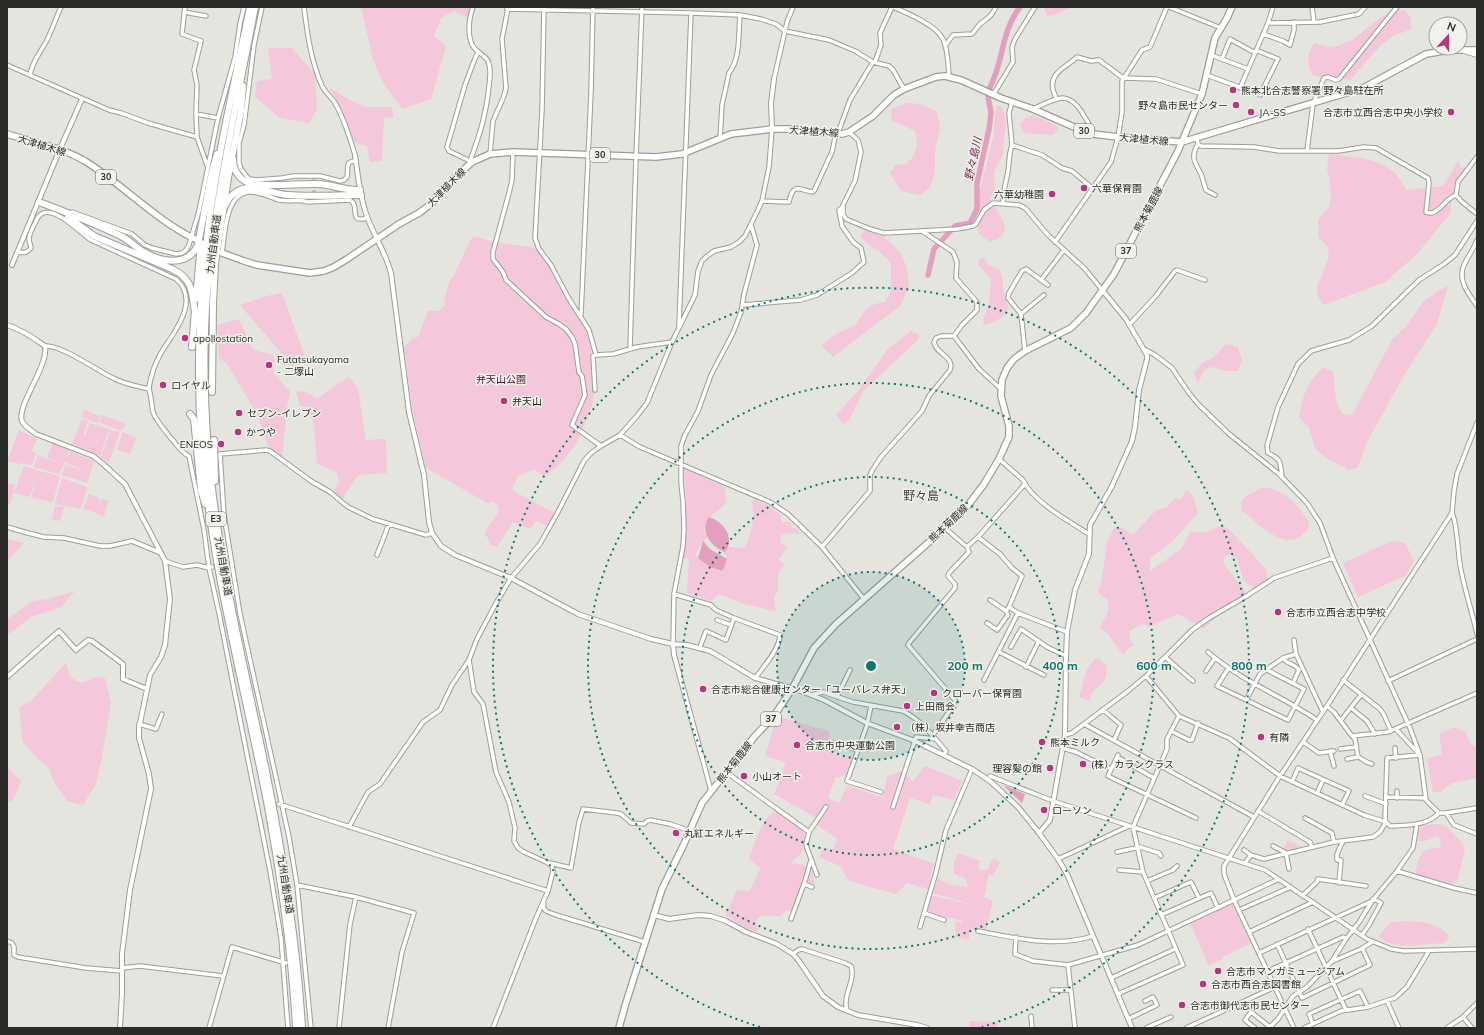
<svg xmlns="http://www.w3.org/2000/svg" width="1484" height="1035" viewBox="0 0 1484 1035" font-family="Mulish,'Noto Sans JP',sans-serif">
<rect width="100%" height="100%" fill="#e3e5de"/>
<!-- green -->
<path fill="#f5c7da" d="M361,7H472L468,18L454,11L441,18L434,36L446,46L431,99L402,109L381,79L373,60Z
M1044,7H1072L1054,15L1047,16Z
M1393,10H1404L1410,16L1412,29L1393,36L1381,45L1350,80L1329,78L1312,75C1307,63 1306,54 1315,43L1327,47L1337,46L1352,40L1380,18Z
M268,48H292L315,74L317,109L309,123L280,118L255,97L257,81L272,79Z
M330,88L350,100L365,107H391L394,117L384,118L382,161L370,162L367,146L355,143L348,130Z
M907,103L921,104L937,112L940,128L935,152V172L930,187L920,195L901,191L890,173L895,165L907,164C917,153 919,145 915,131L893,121L891,117V109Z
M997,105L1002,107L1006,120L1003,154L994,172L995,193L990,198L1004,223L1005,231L998,239L990,242L978,233L980,190L994,134L995,117Z
M1033,115L1057,126L1058,130L1053,135L1024,133L1020,125L1024,119Z
M1329,154C1358,158 1393,157 1406,190L1443,186L1459,160L1460,167L1465,168L1454,185L1450,214L1416,255L1385,282L1324,305L1318,297L1317,287L1329,257L1328,247L1319,238L1318,220L1329,207L1331,195L1329,176L1327,170Z
M863,230L883,236L899,251L907,267L909,287L900,306L833,357L821,345L838,333L855,325L866,309L875,304L885,302L891,291V263L878,250L867,244L860,236Z
M474,236L493,242L537,248L550,266L587,331L592,345L593,354L594,392L592,406L577,442L563,461L545,477L534,469L518,476L512,490L554,513L549,525H545L537,521L535,522L530,529L513,522L497,547L490,545L488,538L485,535V532L499,511L498,505L490,501L489,504L426,468L413,413L404,347L413,338L418,337L428,311H439L446,304L444,299L450,280L453,277L471,239Z
M984,258L988,264L1000,270L1003,280V288L1009,308C1005,317 993,324 983,325L984,316L989,305L991,279L978,264L979,260Z
M1448,286L1437,324L1403,377L1367,442L1358,467L1349,470L1328,459L1315,448L1309,428L1299,417C1303,395 1307,382 1324,367L1333,372L1336,400L1342,414L1352,415L1392,340L1407,325L1423,302L1440,290Z
M282,293L305,357L294,368L240,305L267,296Z
M239,319L253,350L274,355V374L290,391L287,407L282,459L270,451L257,414L227,364L219,358L217,325Z
M911,331L919,334L918,340L863,391L850,419L844,425L836,415L858,391L887,350Z
M1226,344L1238,347L1242,360L1238,371H1225L1213,367L1205,369L1198,383L1194,373L1202,363L1213,358Z
M349,377L358,389L366,440L386,439L387,473L358,475L342,499L333,493L339,481L337,473L317,463L314,424L306,407L300,406L296,392L305,391L317,399L329,390Z
M84,410L100,416L97,423L82,417Z
M102,415L125,424L122,431L99,422Z
M82,419L88,421L83,436H85L90,423L109,429L100,456L72,444Z
M19,430L37,439L32,451L36,453L32,465L7,462Z
M110,430L120,432L109,462L101,458Z
M123,432L136,438L130,454L117,449Z
M53,443L69,450L66,459L71,452L94,461L87,483L62,475L65,465L85,471L65,462L59,474L34,467L38,455L58,463L47,457Z
M24,466L39,471L60,476L53,502L31,498L37,477L29,497L14,493Z
M686,469L725,487L726,503L709,518L704,532L708,534V537L700,545L695,556L719,572L727,556L722,551L726,546L738,548L746,547C752,529 755,521 752,502L754,499L768,505L780,514L782,522H791L792,528L798,529L800,534L789,533L782,535L779,542L787,548L779,559L784,565L778,574V591L774,597L776,611L744,604L719,594L711,601L687,593L689,559H683C686,530 687,500 684,470Z
M62,478L87,487L81,509L55,504Z
M7,483L15,485L10,505L7,504Z
M1263,487C1287,491 1295,502 1309,522L1308,530C1305,532 1301,536 1298,538C1279,547 1254,520 1241,510V502L1246,496Z
M1186,490L1193,495L1198,513L1173,541L1150,558V571L1181,549L1191,531L1204,533L1222,525L1231,531L1266,569L1269,586L1257,590L1244,581L1237,559L1231,554L1225,556L1223,563L1250,598L1226,608L1204,629L1178,614L1149,627L1143,624L1129,631L1130,639L1134,646L1128,648L1123,655L1108,634L1100,627L1108,612V600L1098,593L1103,572L1107,542L1115,527L1123,528L1133,535L1156,510L1167,507L1174,499H1181Z
M89,494L100,499L98,510L102,499L108,500L104,517L97,514V513L83,509Z
M55,506L64,507L60,521L52,520Z
M8,539L24,543L7,561V540Z
M1392,541L1405,543L1414,561L1405,576L1358,597L1343,563Z
M75,591L61,607L31,617L7,635V619L33,601L48,599Z
M1096,658L1100,659L1107,667L1106,677L1103,683L1093,691L1089,701L1079,697C1085,681 1083,671 1096,658Z
M66,663C69,675 70,679 82,683L96,677L105,678L111,703L102,757L96,784L83,805L67,801L54,782L48,767L35,756L23,742L19,707L31,701Z
M779,717L830,731L829,734L831,753L853,759L847,777L841,775L840,778L836,777L828,798L839,803L847,786L883,797L887,776L903,771L913,781L925,766L962,781L954,800L933,795L930,804L910,798L893,849L934,864L928,889L907,883L896,894L849,881L840,866L819,857L824,848L833,850L837,839L817,825L818,819L774,794L786,762L765,756L776,720Z
M1454,727L1465,732L1470,742L1477,749V778L1452,783L1440,792H1433L1427,759L1442,754L1439,734Z
M7,767L21,781L13,800L7,803Z
M777,810L790,814L806,827L802,852L791,863L805,865L813,874L814,885L804,884L801,887L800,898L797,910L785,911L781,916H760L755,921L758,932L747,929L726,915L737,890L750,891L760,868L749,859C754,845 762,816 777,810Z
M1439,824L1445,826L1462,842L1465,848L1458,879L1453,884L1415,874C1417,865 1419,852 1428,849C1433,847 1437,849 1441,847L1439,836L1425,841H1419C1418,834 1418,831 1422,825Z
M1288,840L1303,848L1287,851L1283,849Z
M958,853L980,861L978,865L980,871L988,869L993,858L1000,862L993,876L989,874L984,897L993,901L986,930L981,927L969,930V940L956,937L955,921L962,923L963,921L927,913L931,895L967,904V903L933,893L937,878L951,885L968,887L965,878L954,874V862Z
M1232,904L1234,905L1252,943L1222,957V959L1210,965L1208,964L1190,923Z
M1406,921C1424,922 1437,923 1450,936L1444,943C1425,944 1391,951 1379,936L1390,923Z
M969,1021L998,1022V1028H969Z"/>
<!-- water -->
<path fill="#e49fbe" d="M709,517C723,521 736,538 725,552C711,547 699,531 709,517Z
M703,541L710,549L727,559L724,568L722,571L710,567L698,558Z
M1003,785L1025,794L1022,803Z"/>
<g fill="none" stroke-linecap="round" stroke-linejoin="round">
<!-- river -->
<path stroke="#e49fbe" stroke-width="5.5" d="M989,89C1005,61 999,35 1020,7
M928,275L934,249L955,226L970,223L977,209V183L989,129L991,113L988,97"/>
<!-- minor-tunnel -->
<path stroke="#bec0ba" stroke-width="3.5" stroke-dasharray="3.5 2" stroke-linecap="butt" d="M218,118L234,123
M314,179V199
M212,567L229,564
M234,671L250,668"/>
<!-- minor casing -->
<g stroke="#9c9e98" stroke-width="5.5">
<path id="minor" d="M185,7L182,34L201,41L194,70L197,85L196,114L197,137L207,165
M262,7L254,45L244,125L239,143V163L241,169L249,179L257,180L282,178L294,176H320L340,181L344,180L347,177C349,169 344,161 356,161
M304,7C307,33 311,61 322,86C325,92 331,97 335,103C344,118 350,138 355,155
M544,7L542,110L535,238L539,249L551,265L569,299L589,330L596,355L613,354L637,347L672,342
M893,7C907,13 936,25 943,39C948,49 948,64 949,76
M1169,7L1221,28
M1312,7L1314,22
M507,9L691,13L740,15L761,19L776,24L785,31L829,40L855,51L873,62L889,66L893,70L904,89
M184,12L206,16
M1268,23L1320,22L1359,14L1365,7
M1263,34L1283,41L1290,45L1294,30V22
M945,46L953,35L972,34C975,31 977,27 980,24C989,17 990,18 996,7
M1211,55L1248,69
M1222,59L1230,39L1255,53
M875,62L881,45L880,33L892,7
M7,65L109,110L121,113L148,123L197,137
M30,75C32,62 40,53 46,42C52,30 56,18 61,7
M1207,75L1260,95L1278,59L1256,50
M774,79L787,22L793,7
M1240,88L1268,23L1273,7
M993,95L1013,62L1012,47L1015,39L1035,7
M1056,99C1056,96 1054,93 1053,90C1049,72 1067,67 1077,57L1091,61L1099,60L1123,78L1156,79L1202,94
M1012,102L1009,113L1012,145L1042,155L1062,168L1072,171L1092,188
M1033,109C1042,105 1054,98 1063,98C1077,98 1089,123 1093,134
M196,114L218,118
M849,132L858,140L861,152L855,181L843,205V214L846,219L870,229L884,233L957,229L973,226L976,224L984,210L993,203L1019,205L1025,208L1048,235L1085,269L1103,291
M838,133L850,100L873,62
M1197,137L1198,144L1201,146L1254,147L1279,151H1338L1364,147L1376,148L1428,178L1429,183L1426,212C1437,218 1446,197 1456,195
M720,139L722,105L729,73C741,58 738,34 740,15
M1198,144C1190,157 1195,163 1201,174C1203,179 1204,185 1206,190L1215,195
M1307,151L1313,104L1324,78L1328,77L1336,80L1339,79L1397,7
M513,152L512,180L509,193L493,252V259L503,272L506,280L546,317L559,324L566,329L572,337L575,344L579,372L582,376L585,395L572,425L601,446
M490,154L493,121L504,96L506,88L502,39L508,8
M1477,157L1458,182L1456,195L1461,201L1477,214
M470,161C480,134 486,115 489,86C490,79 491,71 489,64C488,57 480,54 475,49C466,39 469,18 473,7
M470,161L449,151L447,147L465,85L474,61L478,52
M762,201L787,202H789C793,183 798,189 812,192L814,191L832,152L836,133
M1003,203C1003,190 1006,183 1008,171C1010,160 1008,156 1012,145
M72,212L132,234L145,245L152,248L176,254L182,253L186,250L189,245L199,211L218,118L235,57L240,24L244,7
M922,231L953,252L957,262L956,278L977,302V310L962,325L954,336
M1477,240C1474,249 1468,256 1464,265C1457,281 1469,294 1477,306
M1055,242L1111,162L1118,137L1122,112V81L1142,50L1150,47L1167,7
M18,252C24,253 27,253 31,248C31,245 29,242 29,239C29,233 34,226 36,221C46,196 79,232 91,240L176,279C201,301 174,332 161,353C155,363 151,376 149,387C149,391 151,395 151,399C152,403 152,408 153,412C156,421 164,429 170,437C177,444 180,452 189,456L204,530L209,568L219,613L270,871L281,938L288,1028
M222,253C225,234 225,194 249,192C259,191 270,197 279,200C289,202 298,199 307,202L350,200C361,205 347,224 367,218
M1041,280L1064,250
M743,305L801,300L817,295L852,273L864,262L861,248L853,242L842,226L839,210L843,207
M1021,314L1008,298L1009,293L1022,271L1026,269L1048,285
M581,315L591,92L593,7
M1129,325L1155,297L1175,271L1177,270L1205,280
M679,326L691,13
M954,336L979,369L1001,389
M45,346C62,345 96,370 113,378C124,384 136,386 149,389
M630,349L636,157L642,7
M1144,349L1155,355L1172,368L1189,393L1198,404L1228,433L1279,474L1307,503L1320,523L1333,558L1410,728L1420,755L1426,800L1439,813H1446L1477,808
M1025,351L1021,314L1044,295
M595,390L593,356L596,355
M620,435L640,447L770,502L788,514L822,547
M999,459L1023,480C1032,501 1070,522 1089,534
M1282,477C1280,463 1282,459 1268,453L1267,446L1278,407L1298,364L1311,351L1349,340L1372,326L1419,280L1444,264L1455,255L1477,221
M1452,513C1457,522 1458,552 1460,565C1464,588 1472,611 1477,634
M7,527L28,533L44,537L64,538L100,546H110L132,541
M978,537L1000,554L1012,568L1022,576L1009,607L1006,611L990,600
M967,547L979,536L1025,484
M377,555L389,524
M165,561L183,567L197,565L209,568L212,567
M674,594L711,605L716,610L734,618L780,635C780,648 763,668 755,678
M864,599L822,547L870,491V475L873,469L881,457L922,411L929,396L950,370C955,356 936,355 934,342L936,338L941,336H954
M1009,607L1018,613L1067,632
M717,620L731,625
M987,623L997,630L1008,615L1006,611
M1294,640L1296,654L1323,712
M673,644L674,594L683,546L684,529L683,502L681,482V446L685,435L698,411L711,375L733,333L741,312L744,294L757,245L751,225
M700,647L706,631L726,640L734,618
M1011,647L1021,629L1047,647L1066,656
M999,652L1044,675
M1208,652C1241,681 1282,696 1317,720
M1165,657L1193,681
M1283,658C1286,664 1296,664 1299,670L1293,683
M469,660L474,692L483,704L496,772L509,802L515,828L514,841L518,848L524,852L546,862L552,866L553,871L548,891L536,918L493,1028
M1026,667L1039,641
M1228,669L1217,686L1288,720L1304,689L1267,670
M1206,671L1215,658
M1146,676L1179,716L1229,738L1280,776L1364,815L1386,822L1390,826C1407,825 1427,826 1439,813
M984,680L1018,613
M1343,680L1380,709L1384,715L1391,731
M1388,681L1477,639
M811,695L823,692L853,702L903,711C921,720 933,736 946,751L944,755
M837,697L850,670
M1246,700L1260,674L1283,658L1296,654
M871,706L867,725L847,781L881,792
M1327,706L1334,712L1352,736L1388,732L1477,693
M1351,708L1367,721L1375,734
M1103,710L1121,725L1114,740
M1341,720L1361,695
M139,724L156,729L162,714
M1084,724L1254,817
M1396,729L1418,753
M1171,731L1189,740H1192L1198,723
M933,735L953,706L955,700L908,645L909,643L955,588V584L948,576L949,573L969,552L967,547L945,528
M1065,735L1072,733L1128,691L1146,676L1192,630L1209,618L1245,597L1274,578L1333,558
M1352,736L1355,739L1358,757C1363,759 1366,763 1372,764
M1303,742L1319,753L1334,751
M833,743L858,750
M1063,748L1076,752L1111,769
M1395,748L1396,758
M1340,749L1356,747
M1330,751L1334,766
M1118,755L1108,776L1196,818
M702,757L711,791
M1117,757L1154,778
M1347,759L1358,757
M726,772L809,832L806,844L807,848L817,875
M990,776L1053,801L1265,870L1367,939L1391,949L1404,951L1477,949
M1292,782L1298,768L1349,791L1342,805
M1397,791V798
M1317,793L1323,780
M1365,796L1386,804
M1386,797L1425,798
M279,804L548,891
M893,807L916,737L936,739
M1258,811L1310,842L1312,847
M1446,813L1454,825L1477,834
M1305,818L1332,833L1334,842
M349,827L368,792L380,784L423,722L440,710L452,685L469,660L477,639L495,605L511,578L540,544L558,512L584,461L591,453L601,446L620,435L637,416L647,403L672,342L695,295L698,271L702,261L706,257L714,251L731,247L739,242L745,236L757,212L762,201L769,167L772,129
M809,832L826,807
M1273,846L1286,853L1289,869
M1244,850L1251,855
M1117,852L1140,847L1159,853L1161,856
M1058,859L1129,826
M550,863L571,868L579,822L583,809L617,813L621,814L631,823L644,824L647,821L650,820L670,824L690,831
M1245,863L1251,855L1264,859L1334,842L1373,837L1380,832L1386,822L1385,819L1387,758L1420,755
M1119,870L1143,872
M1397,871L1454,888L1477,893
M1147,881L1173,870L1177,866
M1339,883L1341,860H1337V854L1343,841
M804,884L812,887
M297,885L356,897L414,913L402,952L388,1028
M1303,895L1317,882L1318,879L1366,886
M1154,898L1191,882L1199,898
M544,904L543,907L546,911L556,915L645,942
M1239,910L1291,887
M924,913L944,920
M1161,915L1211,893L1218,908
M791,919L804,884L811,860
M920,927L936,872L946,830L972,769
M1308,929L1346,1010
M978,931C1015,938 1057,948 1093,936
M1249,932L1313,902
M1362,935L1369,925L1381,903L1380,902L1373,899
M1016,937L1015,954L1033,961L1068,965L1138,945L1279,879
M7,941L12,943L14,947V955L18,957L86,968L122,971
M1277,944L1302,998L1370,965L1362,948
M1259,953L1372,901
M793,954L798,950L802,949L845,963L851,966C856,981 842,995 847,1011
M1333,961L1361,949L1372,942
M1068,965L1075,1028
M122,968L140,966L223,976
M1268,971L1343,937L1346,939
M1111,978L1175,949
M1052,990H1070
M1118,994L1183,965L1143,872L1133,827L1167,749V739L1179,716
M1387,1001L1399,1028
M1031,1016L1032,1028
M1463,1017L1472,1028
M1128,1019L1157,1005L1153,997L1145,1001
M1313,1024L1309,1014L1360,991L1368,1007
M209,1028L232,947L286,963
M311,1028L297,885L289,837L240,614L224,515L220,454L266,450L270,451L311,481L330,492L348,507L373,519L426,535L432,533
M339,1028L350,924L356,897
M1146,1028L1171,1017
M1186,1028L1275,987
M1255,1028L1245,1020L1251,1012L1270,1027
M1269,1028L1278,1019L1293,996L1307,987L1332,961L1346,939L1360,921L1372,901L1397,871L1413,848L1417,824
M1294,1028L1234,900L1224,874V866L1280,776L1327,706L1452,513L1454,491L1457,474L1477,423
M1304,1028L1341,1011L1368,1007L1395,998L1407,987L1429,951
M1447,1028L1463,1017L1477,1003"/>
</g>
<!-- tertiary casing -->
<g stroke="#9c9e98" stroke-width="6">
<path id="tertiary" d="M1464,51L1477,55
M772,129L771,103L774,79
M355,155C358,176 360,198 368,219C375,237 386,254 391,273L409,412L424,475L429,522L432,533L441,546L455,555L511,578L578,614L651,639L673,644L687,645L710,651L755,678L801,691L824,700L867,723L915,741L972,769L990,781L1018,807L1039,833L1058,859L1067,874L1132,1028
M12,265L60,149L82,99
M7,325C20,329 34,338 45,346C49,366 16,406 22,421C25,427 31,430 36,434L93,456L102,463L125,484L165,561L170,599L165,645L161,657L150,675L139,728V738L149,774L151,789L130,890L122,954V993L120,1028
M132,541L161,553
M673,644L674,655L702,757
M7,677L59,631L76,650L88,640L92,641L123,664V679L147,689
M1039,833L1050,820L1065,735L1066,656L1067,632L1075,590L1089,554L1090,525L1112,486L1132,441L1135,427L1139,390L1147,359V355L1126,319L1103,291
M654,915L669,919L698,915L711,916L726,921L746,932L777,944L793,954L799,961L823,996L838,1007L858,1015L917,1025L927,1028"/>
</g>
<!-- primary casing -->
<g stroke="#9c9e98" stroke-width="8">
<path id="primary" d="M7,134C33,142 61,147 85,161C122,184 157,221 195,239
M222,253L244,261L257,265L310,273L324,271L334,267L347,259L399,224L419,213L431,204L455,178L472,162L490,154L513,152L656,157L682,154L731,134L748,132L772,129H789L842,134L849,132L873,116L894,95L904,89L936,77L945,76L961,80L1001,98L1033,109L1074,127L1093,134L1118,137L1182,142L1363,88L1426,54L1450,50H1477
M619,1028L625,1006L662,889L684,844L702,803L755,736L774,716L792,689L814,648L836,624L945,528L966,508L984,484L999,459L1009,437V426L1001,396L1002,380L1007,368L1014,359L1025,351L1071,328L1086,313L1114,274L1178,151L1202,94L1215,38L1227,18L1232,7"/>
</g>
<!-- motorway casing -->
<g stroke="#9c9e98" stroke-width="8">
<path id="motorway" d="M250,7C233,90 213,173 205,257C198,321 197,385 202,449C212,568 244,685 267,802C281,877 292,952 296,1028
M255,7C237,102 215,197 207,294C203,345 204,398 208,449C217,558 244,664 266,771C283,856 297,941 302,1028
M233,159C233,170 239,179 249,183C264,188 300,183 317,184C332,184 344,191 360,190
M39,202C66,212 93,223 119,235C128,239 134,246 142,251C160,262 187,268 198,245L211,176L217,154
M225,206C228,198 234,192 242,189C257,185 273,194 287,195C312,197 337,195 361,195
M68,217L94,236L172,269C193,279 192,292 195,313
M196,299L201,243
M192,347L195,310
M212,392L213,304L215,264L228,178L241,111L243,86
M190,414L194,419L201,490L205,504
M214,440L215,481"/>
</g>
<!-- minor -->
<use href="#minor" stroke="#fff" stroke-width="3.5"/>
<!-- tertiary -->
<use href="#tertiary" stroke="#fff" stroke-width="4"/>
<!-- primary -->
<use href="#primary" stroke="#fff" stroke-width="5.5"/>
<!-- motorway -->
<use href="#motorway" stroke="#fff" stroke-width="6"/>
</g>
<!-- distance rings -->
<circle cx="871" cy="666" r="94" fill="#0f766e" fill-opacity=".12"/>
<g fill="none" stroke="#0f766e" stroke-width="2" stroke-dasharray="2 4">
<circle cx="871" cy="666" r="94"/>
<circle cx="871" cy="666" r="189"/>
<circle cx="871" cy="666" r="283"/>
<path d="M760 1027A378 378 0 1 1 982 1027"/>
</g>
<!-- markers -->
<g fill="#b7357d" stroke="#f0f2eb" stroke-width="1.5">
<circle cx="1233" cy="90" r="4"/>
<circle cx="1236" cy="105" r="4"/>
<circle cx="1251" cy="112" r="4"/>
<circle cx="1451" cy="112" r="4"/>
<circle cx="1084" cy="188" r="4"/>
<circle cx="1052" cy="194" r="4"/>
<circle cx="185" cy="338" r="4"/>
<circle cx="269" cy="365" r="4"/>
<circle cx="163" cy="385" r="4"/>
<circle cx="504" cy="401" r="4"/>
<circle cx="239" cy="413" r="4"/>
<circle cx="238" cy="432" r="4"/>
<circle cx="221" cy="444" r="4"/>
<circle cx="1278" cy="612" r="4"/>
<circle cx="703" cy="689" r="4"/>
<circle cx="934" cy="693" r="4"/>
<circle cx="907" cy="706" r="4"/>
<circle cx="897" cy="727" r="4"/>
<circle cx="1261" cy="737" r="4"/>
<circle cx="1042" cy="742" r="4"/>
<circle cx="797" cy="745" r="4"/>
<circle cx="1083" cy="764" r="4"/>
<circle cx="1050" cy="768" r="4"/>
<circle cx="744" cy="776" r="4"/>
<circle cx="1044" cy="810" r="4"/>
<circle cx="676" cy="833" r="4"/>
<circle cx="1218" cy="971" r="4"/>
<circle cx="1203" cy="984" r="4"/>
<circle cx="1182" cy="1005" r="4"/>
</g>
<g text-anchor="middle" stroke-width="3" stroke-linejoin="round" paint-order="stroke">
<!-- shield labels -->
<g fill="#f0f2eb" stroke="#666763" stroke-width="1">
<rect x="1074" y="124" width="20" height="14" rx="3"/>
<rect x="590" y="148" width="20" height="14" rx="3"/>
<rect x="96" y="170" width="20" height="14" rx="3"/>
<rect x="1116" y="244" width="20" height="14" rx="3"/>
<rect x="206" y="512" width="20" height="14" rx="3"/>
<rect x="761" y="712" width="20" height="14" rx="3"/>
</g>
<g font-size="9" font-weight="bold" fill="#2b2c29">
<text x="1084" y="134">30</text>
<text x="600" y="158">30</text>
<text x="106" y="180">30</text>
<text x="1126" y="254">37</text>
<text x="216" y="522">E3</text>
<text x="771" y="722">37</text>
</g>
<!-- poi labels -->
<g font-size="10" fill="#2b2c29" stroke="#f0f2eb" text-anchor="start">
<text x="1241" y="94">熊本北合志警察署 野々島駐在所</text>
<text x="1228" y="109" text-anchor="end">野々島市民センター</text>
<text x="1259" y="116">JA-SS</text>
<text x="1443" y="116" text-anchor="end">合志市立西合志中央小学校</text>
<text x="1092" y="192">六華保育園</text>
<text x="1044" y="198" text-anchor="end">六華幼稚園</text>
<text x="193" y="342">apollostation</text>
<text x="277" y="363">Futatsukayama<tspan x="277" dy="12">- 二塚山</tspan></text>
<text x="171" y="389">ロイヤル</text>
<text x="512" y="405">弁天山</text>
<text x="247" y="417">セブン-イレブン</text>
<text x="246" y="436">かつや</text>
<text x="213" y="448" text-anchor="end">ENEOS</text>
<text x="1286" y="616">合志市立西合志中学校</text>
<text x="711" y="693">合志市総合健康センター「ユーパレス弁天」</text>
<text x="942" y="697">クローバー保育園</text>
<text x="915" y="710">上田商会</text>
<text x="905" y="731">（株）坂井幸吉商店</text>
<text x="1269" y="741">有隣</text>
<text x="1050" y="746">熊本ミルク</text>
<text x="805" y="749">合志市中央運動公園</text>
<text x="1091" y="768">(株）カランクラス</text>
<text x="1042" y="772" text-anchor="end">理容髪の館</text>
<text x="752" y="780">小山オート</text>
<text x="1052" y="814">ローソン</text>
<text x="684" y="837">丸紅エネルギー</text>
<text x="1226" y="975">合志市マンガミュージアム</text>
<text x="1211" y="988">合志市西合志図書館</text>
<text x="1190" y="1009">合志市御代志市民センター</text>
</g>
<!-- street labels -->
<g font-size="10" fill="#2b2c29" stroke="#f0f2eb">
<text transform="translate(814 131) rotate(4)" y="4">大津植木線</text>
<text transform="translate(1144 139) rotate(5)" y="4">大津植木線</text>
<text transform="translate(42 145) rotate(17)" y="4">大津植木線</text>
<text transform="translate(446 187) rotate(-45)" y="4">大津植木線</text>
<text transform="translate(1148 209) rotate(-62)" y="4">熊本菊鹿線</text>
<text transform="translate(213 244) rotate(-83)" y="4">九州自動車道</text>
<text transform="translate(948 523) rotate(-44)" y="4">熊本菊鹿線</text>
<text transform="translate(224 566) rotate(80)" y="4">九州自動車道</text>
<text transform="translate(734 762) rotate(-52)" y="4">熊本菊鹿線</text>
<text transform="translate(286 884) rotate(81)" y="4">九州自動車道</text>
</g>
<!-- park labels -->
<g font-size="10" fill="#5b0a3a" stroke="#f0f2eb">
<text x="501" y="383">弁天山公園</text>
</g>
<!-- water labels -->
<g font-size="11" font-style="italic" fill="#792a54" stroke="#f0f2eb">
<text transform="translate(973 159) rotate(-78)" y="4">野々島川</text>
</g>
<!-- quarter labels -->
<g font-size="12" fill="#3d3f39" stroke="#f0f2eb">
<text x="921" y="500">野々島</text>
</g>
</g>
<circle cx="871" cy="666" r="6" fill="#0f766e" stroke="#f0f2eb" stroke-width="2"/>
<g font-size="12" text-anchor="middle" font-weight="bold" fill="#0f766e" stroke="#f0f2eb" stroke-width="3" stroke-linejoin="round" paint-order="stroke">
<text x="965" y="670">200 m</text>
<text x="1060" y="670">400 m</text>
<text x="1154" y="670">600 m</text>
<text x="1249" y="670">800 m</text>
</g>
<!-- border -->
<rect width="1484" height="1035" fill="none" stroke="#2b2c29" stroke-width="16"/>
<!-- north arrow -->
<g transform="translate(1448 36) rotate(21)"><circle r="19" fill="#f0f2eb" stroke="#a1a39d"/>
<path d="M0-3L7 15L0 10L-7 15Z" fill="#b7357d"/>
<text y="-6" font-size="11" font-weight="bold" text-anchor="middle" fill="#2b2c29">N</text>
</g>
</svg>
